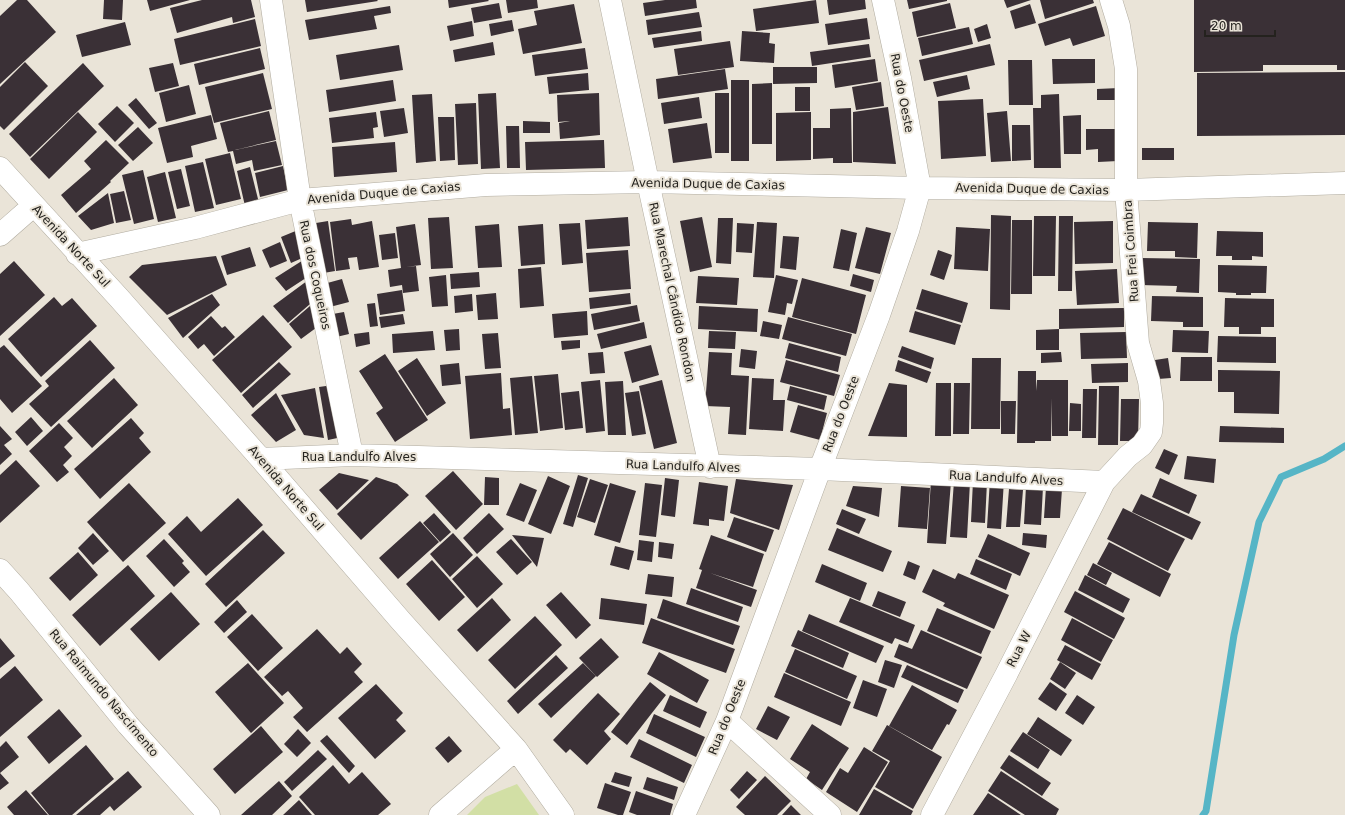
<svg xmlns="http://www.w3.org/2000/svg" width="1345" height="815" viewBox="0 0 1345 815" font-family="'DejaVu Sans',sans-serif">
<rect width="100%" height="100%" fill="#eae4d8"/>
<!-- green -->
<path fill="#d2dfa5" d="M517,784L539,815H467L485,797Z"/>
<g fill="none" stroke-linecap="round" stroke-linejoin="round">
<!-- stream -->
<path stroke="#56b5c6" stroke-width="7" d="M1203,815L1206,811L1234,635L1259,522L1281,477L1324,459L1345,446"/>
</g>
<!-- building -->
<path fill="#3a3036" d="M17,0H27L56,32L0,84V16Z
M104,0H123L122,20L103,19Z
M147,0H190L150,11Z
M202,0H251L255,17L233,23L232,17L177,33L170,8Z
M305,0H377L378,1L307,12Z
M448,0H488L489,1L449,8Z
M506,0H537L538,8L508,13Z
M665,0H696L697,8L645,16L643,3Z
M816,0L819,23L756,31L753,9Z
M827,0H865L866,9L829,15Z
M907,0H947V1L909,9Z
M1004,0H1031L1007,8Z
M1040,0H1093L1094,3L1045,19Z
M1194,0H1345V70H1337V65H1263V71L1194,72Z
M499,3L502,18L474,23L471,8Z
M950,3L956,28L917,37L912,12Z
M574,4L582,43L523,54L518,29L537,25L534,11Z
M1030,4L1036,23L1015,29L1010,11Z
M390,6L391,13L374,16L377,29L309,40L305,20Z
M1096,6L1105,36L1073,46L1070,38L1045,46L1038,24Z
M699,12L702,27L648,35L646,20Z
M867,18L870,39L828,45L825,24Z
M255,19L261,46L180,65L174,39Z
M512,20L514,31L491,36L489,24Z
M472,21L474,36L450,41L447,26Z
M125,22L131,45L82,57L76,35Z
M987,24L991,38L978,42L974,29Z
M969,27L973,44L922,56L918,38Z
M701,31L702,41L654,48L652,38Z
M742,31L770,33L769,43L775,44L774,63L740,61Z
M730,41L734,67L678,75L674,49Z
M493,42L495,55L455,62L453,50Z
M869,44L871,57L812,66L810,52Z
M990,44L995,65L924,81L919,60Z
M399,45L403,70L340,80L336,55Z
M260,48L265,69L199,85L194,64Z
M585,48L588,69L535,76L532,55Z
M875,59L878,81L835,88L832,65Z
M1052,59H1095V83L1053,84Z
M1008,60H1032L1033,105H1009Z
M25,62L48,86L4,130L0,126V87Z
M83,63L104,86L30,157L9,134Z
M173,63L179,86L155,92L149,68Z
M773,67H817V83L773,84Z
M725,69L728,89L658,99L656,79Z
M1345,72V135L1197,136V73Z
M263,73L272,109L214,123L205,87Z
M588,73L589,90L549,94L547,77Z
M967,75L970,89L937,97L933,82Z
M393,80L396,101L329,112L326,90Z
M731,80H749V161H731Z
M881,82L884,106L856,110L852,87Z
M772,83V144H752V84Z
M189,85L196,114L166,122L159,93Z
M795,87H810V111H795Z
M1119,88V100H1097V89Z
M496,93L500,168L481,169L478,94Z
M599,93L600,135L560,139L559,123L570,121L558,122L557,95Z
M715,93H729V153H715Z
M432,94L436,161L416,163L412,95Z
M1059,94L1061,168H1034L1033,108H1041V95Z
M699,97L702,118L664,124L661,103Z
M136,98L157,123L149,129L128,105Z
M983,99L986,156L941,159L938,101Z
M476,103L478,164L458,165L455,104Z
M117,106L134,123L115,142L98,124Z
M888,107L896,164L853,162V112Z
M404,108L408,133L384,137L380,111Z
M851,108L852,163H833V158L813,159V128H830V109Z
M269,111L276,140L235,150L276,141L282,165L254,171L252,160L236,164L233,151L228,152L220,123Z
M1007,111L1011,161L991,162L987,113Z
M78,112L97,132L49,179L30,159Z
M376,112L378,127L373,128L374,138L332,143L329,118Z
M811,112V160L776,161V113Z
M211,115L217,139L191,146L193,157L167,163L158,128Z
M1081,115V154H1064L1063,116Z
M438,117H454L455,160L440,161Z
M523,121L550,122V133H523Z
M707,123L712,158L673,163L668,129Z
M1012,125H1030L1031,160L1012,161Z
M506,126H519L520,168H507Z
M138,127L153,143L133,161L118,145Z
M1086,129H1117L1118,161L1098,162V149L1086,150Z
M106,140L129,163L110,181L111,182L76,213L61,195L91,169L84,161Z
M604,140L605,168L526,170L525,142Z
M395,142L397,172L334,177L332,147Z
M1142,148H1174V160H1142Z
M230,153L241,199L216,205L205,159Z
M203,162L214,208L195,212L185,166Z
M283,166L288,190L260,197L255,173Z
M250,167L259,203L245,206L237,171Z
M181,169L190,206L177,209L168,172Z
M143,170L154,219L134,224L122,175Z
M165,172L176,218L158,222L147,177Z
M124,191L131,220L116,223L110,194Z
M108,193L114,223L91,230L78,216Z
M991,215L1011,216L1010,310L990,309Z
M1034,216H1056L1055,276H1033Z
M1059,216H1073L1072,291H1058Z
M449,217L453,268L431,269L428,218Z
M628,217L630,246L587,249L585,220Z
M702,217L712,267L690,272L680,221Z
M718,218H733L731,264L716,263Z
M351,219L352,225L372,221L379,267L359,270L357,257L348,258L350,269L336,271L330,222Z
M1012,220H1032V294H1011Z
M328,221L335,271L318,274L310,224Z
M1113,221V263L1075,264L1074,222Z
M757,222L777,223L774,278L753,277Z
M1148,222L1198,223L1197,258L1175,257V251H1147Z
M580,223L583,263L562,265L559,224Z
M737,223L754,224L752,253L736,252Z
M415,224L421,265L406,267L416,266L419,291L403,293L402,285L390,287L388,270L401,268L396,227Z
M499,224L502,267L478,268L475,226Z
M543,224L545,264L521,266L518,226Z
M866,227L891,233L880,274L855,268Z
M956,227L990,229L988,271L954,269Z
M841,229L857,233L849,271L833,268Z
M298,230L309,255L291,263L281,237Z
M1217,231L1263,232V257L1252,256V260H1232V256H1216Z
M395,233L398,258L382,260L379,235Z
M783,236L799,237L796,270L780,268Z
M280,242L287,261L270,268L262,250Z
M250,247L256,266L227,275L221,256Z
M628,250L631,289L589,292L586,253Z
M938,250L952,255L944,280L930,275Z
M216,256L227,285L167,315L129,277L142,265Z
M308,257L312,274L286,291L275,278Z
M1141,258L1200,259L1199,293L1176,292L1177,286L1140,285Z
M14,261L45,295L0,336V274Z
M1218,265L1267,266L1266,293H1251V295H1236V293L1218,292Z
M541,267L544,306L520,308L518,269Z
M1117,269L1119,303L1077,305L1075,271Z
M479,272L480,287L451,289L450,274Z
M853,274L874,280L871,292L850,286Z
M446,275L448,306L432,307L429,277Z
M776,275L798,280L792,304L787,303L785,315L768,312Z
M698,276L739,278L737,305L696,303Z
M311,278L317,298L288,323L273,306Z
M802,278L866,295L856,334L792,317Z
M342,279L349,302L326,308L320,285Z
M922,289L968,303L962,323L916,309Z
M402,290L405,311L380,315L377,294Z
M496,293L498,319L478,320L476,295Z
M630,293L631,304L590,309L589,298Z
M212,294L220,305L183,338L168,318Z
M472,294L473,311L455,313L454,296Z
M1152,296L1203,297V327H1183V322L1151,321Z
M54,297L62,306L72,298L97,326L41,377L8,339Z
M1225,298L1274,299V327H1261V334H1239V327H1224Z
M317,300L324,322L301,339L289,324Z
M375,303L378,326L370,327L367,304Z
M637,305L640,321L594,330L591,314Z
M699,306L758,309L757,332L698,329Z
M1124,308V327L1059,329V309Z
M587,311L588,335L554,338L552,314Z
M915,311L961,325L955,345L909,332Z
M344,312L349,334L332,338L327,315Z
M403,314L405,324L381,328L379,317Z
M263,315L292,347L241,393L212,360Z
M211,316L222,328L225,326L235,337L214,356L204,344L198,349L188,337Z
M788,317L852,334L846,356L782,339Z
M763,321L782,325L779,339L760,336Z
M644,322L647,338L601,349L597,334Z
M459,329L460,350L446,351L444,330Z
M1059,329V350H1036V330Z
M1173,330L1209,331L1208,353L1172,352Z
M433,331L435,350L393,353L392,334Z
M709,331L736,332L735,349L708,348Z
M369,332L370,344L356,347L354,334Z
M1126,332L1127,358L1081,359L1080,333Z
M498,333L501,368L485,369L482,334Z
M1218,336L1276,337V363L1217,362Z
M90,340L115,368L51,427L29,404L49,386L45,381Z
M580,340V348L562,350L561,341Z
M789,343L841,357L838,372L785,358Z
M4,345L42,386L12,413L0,399V348Z
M651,345L659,375L632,383L624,352Z
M902,346L934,358L931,369L898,357Z
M741,349L757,351L755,369L739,367Z
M603,352L605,373L590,374L588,353Z
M709,352L732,353L731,375L749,376L746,435L728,434L730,407L705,406Z
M1061,352L1062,362L1041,363V353Z
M385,354L428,420L395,442L376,413L383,408L359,371Z
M1181,357H1212V381H1180Z
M417,358L446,403L427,416L398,371Z
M972,358H1001L1000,429H971Z
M1168,358L1171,378L1158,379L1155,360Z
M786,360L840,375L834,396L780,382Z
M898,360L931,372L927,383L895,371Z
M279,362L291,374L253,408L242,395Z
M459,363L461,384L442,386L440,365Z
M1128,363V382L1092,383L1091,364Z
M1218,370L1280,371L1279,414L1234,413V392H1218Z
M1018,371H1036V391L1037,380H1068V436H1052V398L1051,441H1035V443H1017Z
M501,373L503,409L510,408L512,435L470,439L465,376Z
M558,374L563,428L540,431L534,376Z
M532,376L538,433L515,435L510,378Z
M114,378L138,405L92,448L67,421Z
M752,378L774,379L773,400H785L783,431L749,429Z
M600,380L605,431L586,433L581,382Z
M662,380L677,443L654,449L639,386Z
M623,381L626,435H608L605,382Z
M889,383L907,385V437L868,436Z
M936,383H951V436H935Z
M954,383H970L969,434H953Z
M333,385L342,437L328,440L319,387Z
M790,386L827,396L824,410L787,400Z
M1099,386H1119L1118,445H1098Z
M315,388L324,438L304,435L281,395Z
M1083,389H1097L1096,438H1082Z
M579,391L583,428L565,430L561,393Z
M639,391L646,434L632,436L625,393Z
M276,393L296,430L276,442L251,415Z
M1121,399H1139L1138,441H1120Z
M1001,401H1016L1015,434H1001Z
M1070,403L1081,404V431H1069Z
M798,405L827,413L820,440L790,432Z
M31,417L43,431L27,446L15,432Z
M131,418L144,433L139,438L151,452L100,499L74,469Z
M59,423L73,438L64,447L72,456L63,465L69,472L57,482L29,451Z
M0,426L12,439L4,445L12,454L0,465Z
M1220,426L1284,428V443L1219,442Z
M1164,449L1178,455L1169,475L1155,468Z
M1187,456L1216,459L1214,483L1184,479Z
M16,460L40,486L0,523V475Z
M453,471L483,504L456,530L425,496Z
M339,473L369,480L337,510L319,490Z
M578,475L588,478L573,527L563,524Z
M548,476L570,486L551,534L528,524Z
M376,477L397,484L409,495L361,540L337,514Z
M485,477L499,478V505H484Z
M665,478L679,480L675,517L661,515Z
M1160,478L1197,495L1189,514L1152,497Z
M590,479L608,485L595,523L577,517Z
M736,479L793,485L779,530L730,513Z
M990,479L1004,480L1001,529L987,528Z
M931,480L951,482L946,544L927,543Z
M954,481L970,482L967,538L950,537Z
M973,481L987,482L985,523L971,522Z
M699,482L728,486L724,521L709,519V526L693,524Z
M129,483L166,523L123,562L87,522Z
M520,483L537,490L524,522L506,515Z
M610,483L636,491L620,543L594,535Z
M645,483L662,485L656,537L639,535Z
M853,486L882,488L879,517L846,506Z
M901,486L930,488L927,529L898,527Z
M1026,486L1043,487L1041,525L1024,524Z
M1046,487L1062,489L1060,518H1044Z
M1009,489L1023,490L1020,527H1006Z
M1141,494L1201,522L1192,540L1132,512Z
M238,498L263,525L206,576L168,534L187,516L201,532Z
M1123,508L1185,539L1168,571L1107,539Z
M842,509L866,519L859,534L836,524Z
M434,513L451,532L440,542L423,523Z
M489,513L504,529L477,554L463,538Z
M734,517L774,530L766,552L727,537Z
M420,521L439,542L398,579L379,558Z
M837,528L892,551L883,572L828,550Z
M263,530L285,553L226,607L205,584Z
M93,533L109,551L93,565L78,548Z
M453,533L473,555L450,577L430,554Z
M1023,533L1047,535L1046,548L1022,545Z
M988,534L1030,553L1020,576L978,557Z
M512,535L544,538L537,567Z
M711,535L764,554L753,587L710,573L757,590L751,607L696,588L702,570L699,569Z
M164,539L184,561L182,563L190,572L174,587L146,556Z
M511,539L532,562L517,575L496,552Z
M639,540L654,542L652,562L637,560Z
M659,542L674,544L672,559L658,557Z
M1109,542L1171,574L1160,597L1097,564Z
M615,546L634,551L629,570L610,565Z
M78,552L98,575L70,601L49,578Z
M477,556L503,584L477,608L452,579Z
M976,559L1012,574L1006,590L970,574Z
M432,560L465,597L439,621L406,584Z
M908,561L920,566L915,580L903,575Z
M1093,563L1112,573L1106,585L1087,575Z
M822,564L867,583L860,601L815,582Z
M128,565L155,596L100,646L72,615Z
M933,569L955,579L958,573L1009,595L994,629L943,606L945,603L922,592Z
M648,574L674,577L672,597L645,594Z
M1085,575L1130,599L1123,613L1078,590Z
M691,588L743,607L738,622L686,604Z
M878,591L906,602L900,617L872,606Z
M1075,591L1125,618L1114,639L1064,612Z
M171,592L200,624L159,661L130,629Z
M561,592L591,625L576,639L546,605Z
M492,598L511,620L477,652L457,630Z
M601,598L647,604L644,625L599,619Z
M850,598L915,625L908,643L895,638L892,644L839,622Z
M663,599L740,626L733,645L657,618Z
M237,600L247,612L224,633L214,622Z
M937,608L991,631L981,654L927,631Z
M252,614L283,648L258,671L227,637Z
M809,614L884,646L876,663L802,631Z
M535,616L562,645L515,689L488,660Z
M651,618L735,649L726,673L642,643Z
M1072,618L1113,640L1101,662L1061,640Z
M317,629L340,654L347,647L362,664L354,672L363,682L307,732L293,717L303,708L288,691L282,696L264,677Z
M798,630L849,653L843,668L791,646Z
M921,630L982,657L967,689L894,657L899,644L912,649Z
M0,638L15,656L0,668Z
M601,638L619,657L597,677L579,658Z
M1065,645L1101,664L1092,680L1057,660Z
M795,649L857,676L847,699L785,672Z
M659,652L709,680L697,703L647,674Z
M556,655L568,668L518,714L507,701Z
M885,660L902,665L894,688L878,682Z
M1060,662L1076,673L1065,689L1050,679Z
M248,663L284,703L251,733L215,692Z
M583,663L596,676L551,718L538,704Z
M907,665L964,690L958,703L901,677Z
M15,666L43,700L0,737V679Z
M784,673L851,702L841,726L774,697Z
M863,680L887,689L877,717L853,708Z
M650,682L666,695L627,745L611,732Z
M1050,682L1067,694L1056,711L1038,699Z
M376,684L403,713L396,720L406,731L375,759L338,718Z
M912,685L957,710L949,725L947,724L932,750L889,726Z
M598,693L620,714L604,731L611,739L587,765L570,749L566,753L553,740Z
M670,695L707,712L700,728L663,711Z
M1077,695L1095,707L1083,725L1065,713Z
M768,706L790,717L777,740L756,729Z
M59,709L82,736L49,764L27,737Z
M654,714L705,737L696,757L646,733Z
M1038,717L1072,740L1061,756L1027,734Z
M812,724L849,748L822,790L806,779L810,772L790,759Z
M887,725L942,757L913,809L875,787L890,761L872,751Z
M261,726L283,752L235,794L213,769Z
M298,729L311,743L297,757L284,744Z
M1023,732L1050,750L1038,769L1010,751Z
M327,735L355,766L349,773L320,741Z
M449,736L462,751L448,763L435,748Z
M639,739L692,765L684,783L630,757Z
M6,741L19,757L0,773L9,783L0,790V747Z
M86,745L114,779L72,815H49L31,793Z
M864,747L888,762L857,812L826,792L840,768L848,773Z
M318,750L327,759L292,791L284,782Z
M1009,755L1051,783L1042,796L1000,768Z
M333,765L349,784L362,772L391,804L378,815H315L299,797Z
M128,771L142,787L114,811L110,806L100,815H76Z
M747,771L757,780L739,799L730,790Z
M1001,771L1059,809L1056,815H1025L988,791Z
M615,772L632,777L629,787L611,782Z
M765,776L791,801L777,815H745L736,807Z
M647,777L678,787L674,800L643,789Z
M279,781L292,796L272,815H241Z
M605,783L631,792L623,815H618L597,808Z
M874,789L913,811L911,815H859Z
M26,790L48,815H14L7,807Z
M636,791L673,804L670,815H637L629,812Z
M988,793L1021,815H973Z
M299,800L312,815H283Z
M791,805L801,815H782Z"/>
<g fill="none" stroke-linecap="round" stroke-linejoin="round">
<!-- minor casing -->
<g stroke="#b1aca0" stroke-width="23">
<path id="minor" d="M271,0L300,200L352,455
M610,0L648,182L710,467
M0,168L119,298L261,459L401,621L516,749L563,815
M0,235L33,206
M77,254L195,228L300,200L486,185L648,182L920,188L1126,190L1345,183
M261,459L352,455L820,469L1104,482
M0,570L19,591L128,725L209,815
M727,721L830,815
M440,815L516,749
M684,815L727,721L820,469L879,315L908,231L920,188L900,78L883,0
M932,815L1006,675L1104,482L1128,456L1142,445L1151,432L1152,423V403L1149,381L1138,343L1126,190V69L1119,26L1111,0"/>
</g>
<!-- minor -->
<use href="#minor" stroke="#fff" stroke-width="22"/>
</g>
<g text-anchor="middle" stroke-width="4" stroke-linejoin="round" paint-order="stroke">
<!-- street labels -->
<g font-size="12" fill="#24221e" stroke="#eae4d8">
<text transform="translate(902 93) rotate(79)" y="4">Rua do Oeste</text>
<text transform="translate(708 184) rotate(1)" y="4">Avenida Duque de Caxias</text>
<text transform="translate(1032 189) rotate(1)" y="4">Avenida Duque de Caxias</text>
<text transform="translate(384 193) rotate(-5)" y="4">Avenida Duque de Caxias</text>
<text transform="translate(71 246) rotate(47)" y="4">Avenida Norte Sul</text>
<text transform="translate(1131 251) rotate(-94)" y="4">Rua Frei Coimbra</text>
<text transform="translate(315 275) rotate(78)" y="4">Rua dos Coqueiros</text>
<text transform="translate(672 292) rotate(78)" y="4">Rua Marechal Cândido Rondon</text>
<text transform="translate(841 414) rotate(-69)" y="4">Rua do Oeste</text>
<text x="359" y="461">Rua Landulfo Alves</text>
<text transform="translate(683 466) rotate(2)" y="4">Rua Landulfo Alves</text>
<text transform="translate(1006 478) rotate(3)" y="4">Rua Landulfo Alves</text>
<text transform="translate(286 488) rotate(49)" y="4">Avenida Norte Sul</text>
<text transform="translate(1019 649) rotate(-63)" y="4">Rua W</text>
<text transform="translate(104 693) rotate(50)" y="4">Rua Raimundo Nascimento</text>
<text transform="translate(727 717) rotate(-68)" y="4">Rua do Oeste</text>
</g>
</g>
<!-- scale -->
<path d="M1205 30v6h70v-6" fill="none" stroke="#24221e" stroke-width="2"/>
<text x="1211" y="30" font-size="12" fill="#24221e" stroke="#eae4d8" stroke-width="3" paint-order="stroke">20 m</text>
</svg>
